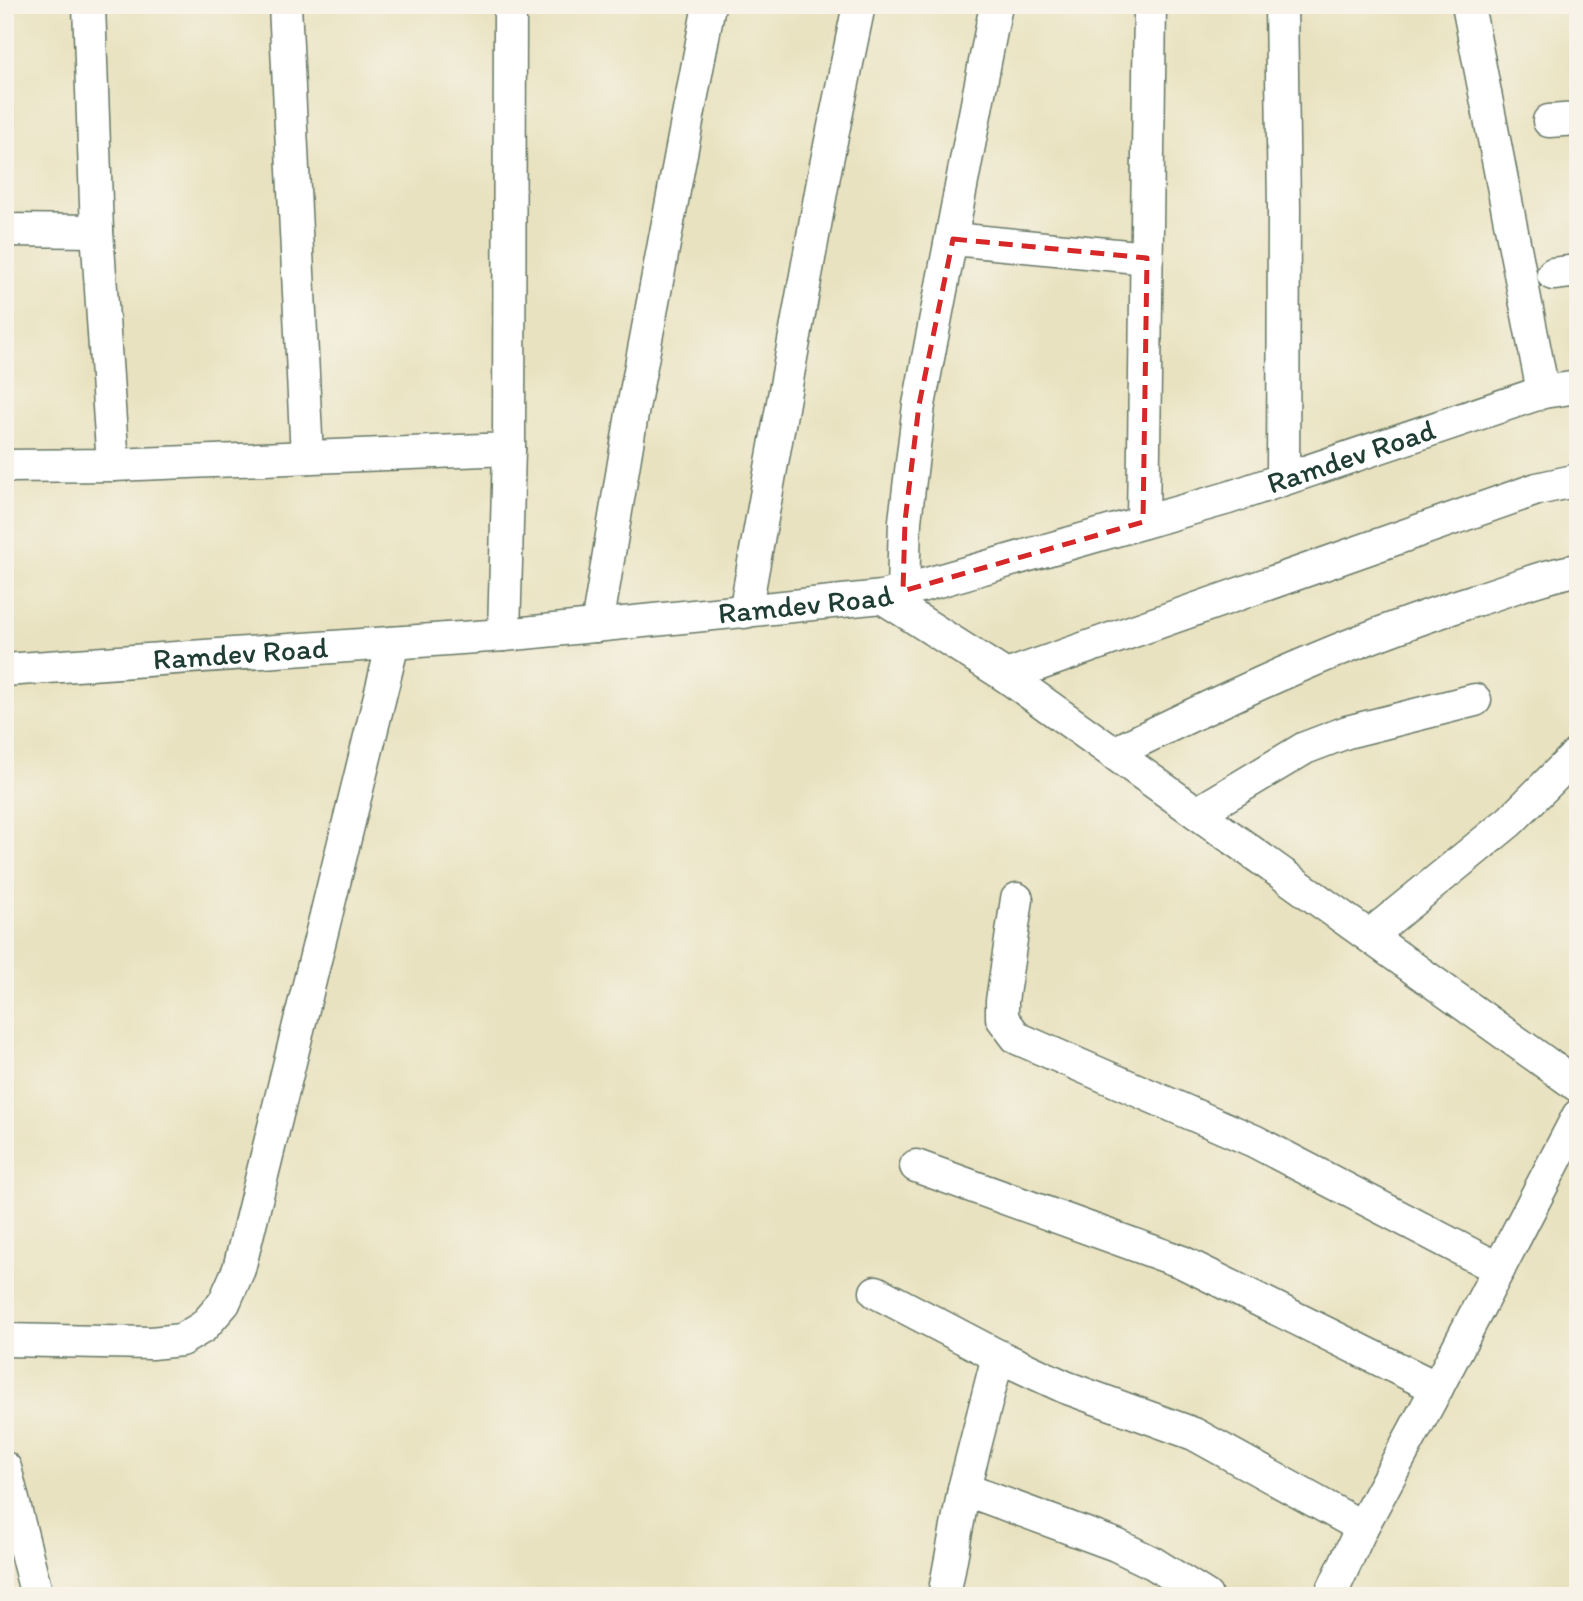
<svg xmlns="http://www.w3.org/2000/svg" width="1583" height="1601" viewBox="0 0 1583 1601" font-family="Itim,sans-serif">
<rect width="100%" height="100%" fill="#f7f3e8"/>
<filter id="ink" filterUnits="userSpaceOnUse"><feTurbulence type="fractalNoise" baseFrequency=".0143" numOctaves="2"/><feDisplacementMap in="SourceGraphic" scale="14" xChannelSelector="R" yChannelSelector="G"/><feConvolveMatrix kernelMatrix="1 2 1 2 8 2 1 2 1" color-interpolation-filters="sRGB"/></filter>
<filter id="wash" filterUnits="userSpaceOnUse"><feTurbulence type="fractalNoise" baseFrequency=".00686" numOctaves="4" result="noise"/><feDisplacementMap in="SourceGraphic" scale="28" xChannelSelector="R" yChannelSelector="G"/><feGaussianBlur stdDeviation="1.57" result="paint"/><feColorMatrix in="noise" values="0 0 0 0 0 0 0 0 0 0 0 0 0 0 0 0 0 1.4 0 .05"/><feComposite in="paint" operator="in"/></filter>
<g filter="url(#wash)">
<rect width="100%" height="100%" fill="#e9e2c0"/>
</g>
<g filter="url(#ink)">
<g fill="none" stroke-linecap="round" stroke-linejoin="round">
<!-- street casing -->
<g stroke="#667765" stroke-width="35">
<g id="street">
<path d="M89,5L97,231L113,465"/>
<path d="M285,5L307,457"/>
<path d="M1281,5L1284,208L1283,479"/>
<path d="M1468,5L1543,392"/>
<path d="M1549,121L1578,119"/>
<path d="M5,230L97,231"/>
<path d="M953,239L1147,258"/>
<path d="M1553,274L1578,271"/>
<path d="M5,466L113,465L509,449"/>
<path d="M1143,522L1150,5"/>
<path d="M903,591L905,521L919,405L996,5"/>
<path d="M882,597L1006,676L1578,1086"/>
<path d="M745,612L825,170L859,5"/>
<path d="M597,626L633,408L709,5"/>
<path d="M504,635L509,449L510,5"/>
<path id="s1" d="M5,670L504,635L882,597L1228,498L1543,392L1578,387"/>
<path d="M1006,676L1537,489L1578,480"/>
<path d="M1114,753C1233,694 1349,640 1476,600C1509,590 1544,575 1578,570"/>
<path d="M1197,813L1305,748L1347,732L1475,700"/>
<path d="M1017,899L1002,1001V1018L1017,1038L1254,1141L1499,1269"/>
<path d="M1369,936L1510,821L1578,753"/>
<path d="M916,1166L1182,1262L1437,1388"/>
<path d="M876,1292L998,1356L1065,1387L1194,1434L1362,1527"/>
<path d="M5,1340L151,1343L181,1340L203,1327L224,1303L239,1269L393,643"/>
<path d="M5,1468L37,1596"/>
<path d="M964,1489L1116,1545L1153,1563L1206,1596"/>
<path d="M944,1596L964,1489L998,1356"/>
<path d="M1330,1596L1362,1527L1437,1388L1578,1116"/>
</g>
</g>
<!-- street -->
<use href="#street" stroke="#fff" stroke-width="32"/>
</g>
</g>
<!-- marked area -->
<path fill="none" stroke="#d62828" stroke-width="5" stroke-dasharray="14 9" stroke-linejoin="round" d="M953,239L1147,258L1143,522L903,591L905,521L919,405Z"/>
<g text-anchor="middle" stroke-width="6" stroke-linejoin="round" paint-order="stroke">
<!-- street labels -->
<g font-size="30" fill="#1f3d34" stroke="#f7f3e8">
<text dy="10" stroke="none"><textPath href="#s1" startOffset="1370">Ramdev Road</textPath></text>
<text dy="10" stroke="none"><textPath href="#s1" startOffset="803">Ramdev Road</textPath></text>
<text dy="10" stroke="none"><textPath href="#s1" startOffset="236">Ramdev Road</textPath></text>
</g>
</g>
<!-- margin -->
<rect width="1583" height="1601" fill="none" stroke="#f7f3e8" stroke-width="28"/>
</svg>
